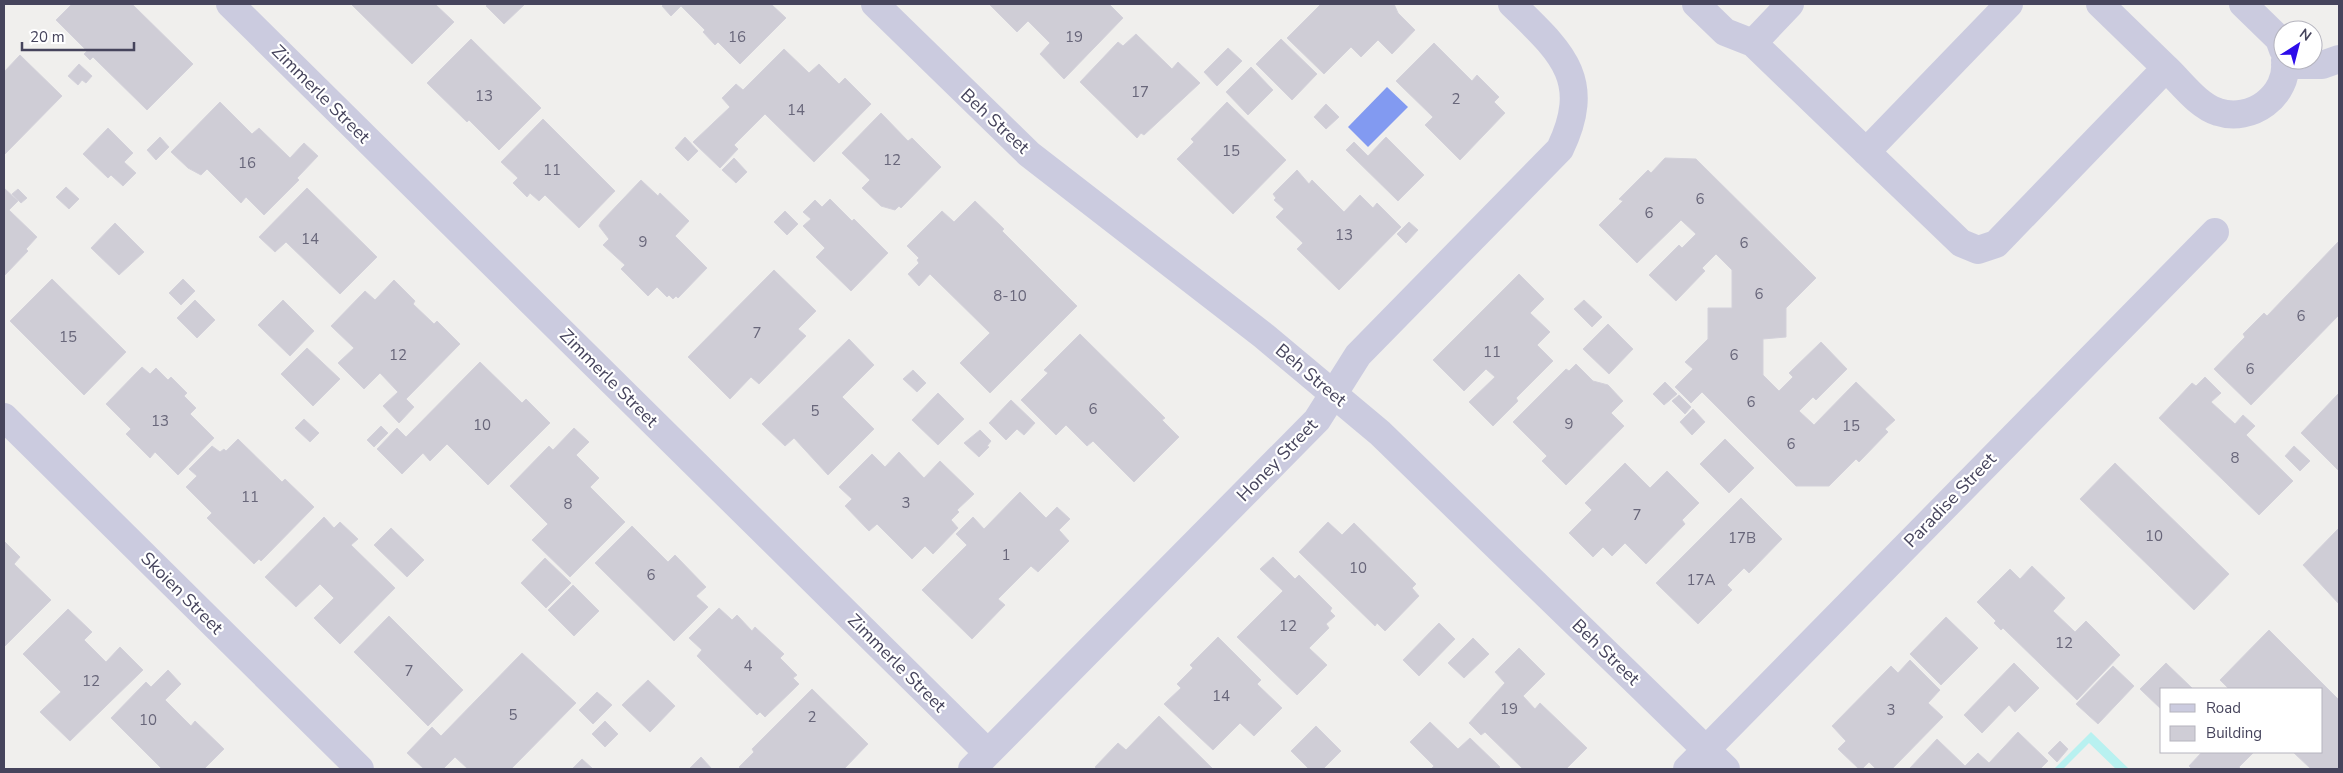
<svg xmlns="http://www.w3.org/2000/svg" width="2343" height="773" viewBox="0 0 2343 773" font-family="'Nunito Sans',sans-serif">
<rect width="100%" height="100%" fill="#f0efed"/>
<!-- green -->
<path fill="#b8f1f0" d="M2091,732L2129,769H2116L2089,743L2063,769H2054Z"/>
<!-- water -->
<path fill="#829af1" d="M1387,87L1408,107L1368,147L1348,127Z"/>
<!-- building -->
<path fill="#cfcdd6" stroke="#d3d1da" d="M72,4H132L193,64L147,110L93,57L90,60L84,54L87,51L56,20Z
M351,4H435L454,22L412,64Z
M488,4H525L504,24L486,6Z
M664,4H771L786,18L740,64L718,42L715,45L703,32L705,30L681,6L671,16L662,6Z
M989,4H1109L1123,18L1064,79L1040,54L1050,43L1028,21L1017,32Z
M1321,4H1394L1398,13L1415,30L1392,54L1378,40L1361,57L1351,47L1324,74L1287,38Z
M1136,34L1172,69L1178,62L1200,83L1144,135L1141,133L1137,138L1080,82L1118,42L1123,46Z
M471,39L541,108L499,150L469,120L467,122L427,83Z
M1281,39L1317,74L1292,100L1256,64Z
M1434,43L1472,81L1477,75L1499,97L1494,102L1505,113L1460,160L1425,125L1433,117L1396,81Z
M1228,48L1242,61L1217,86L1204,72Z
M784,49L809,73L819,64L839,84L845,78L871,104L814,162L765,114L734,145L738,149L720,168L693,142L730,107L722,98L736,84L743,90Z
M20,55L62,96L4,155V72Z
M79,64L92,76L86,83L82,80L78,85L68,76Z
M1251,67L1273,90L1248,115L1226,92Z
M220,102L252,134L259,128L290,158L304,143L318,156L297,178L299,180L264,215L246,197L241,203L207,169L201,175L188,168L171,152Z
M1227,102L1286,160L1233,214L1177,159L1194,142L1191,139Z
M1326,104L1339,117L1326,129L1314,117Z
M881,113L908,141L912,138L941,167L901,208L899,206L895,210L881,206L862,188L870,180L842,153Z
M543,119L615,191L579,228L545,195L539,201L530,193L527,197L513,183L518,178L501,162Z
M108,128L133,153L124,162L136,173L123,186L111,175L108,178L83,154Z
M160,137L169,147L156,160L147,150Z
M685,137L698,151L688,161L675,148Z
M1386,137L1424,175L1398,201L1346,150L1354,142L1368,156Z
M734,158L747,172L736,183L722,170Z
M1665,158L1696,159L1816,278L1786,308V337L1763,339V375L1779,391L1793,377L1789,373L1821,342L1847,369L1816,400L1813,397L1799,411L1814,425L1856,382L1895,420L1885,429L1888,432L1859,462L1856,459L1829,486H1796L1702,392L1691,403L1675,387L1693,369L1685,362L1708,339V308H1732V270L1716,254L1702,268L1705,271L1676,301L1649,275L1679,245L1682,248L1696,234L1681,220L1637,263L1599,225L1623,201L1619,199L1648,170L1651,173Z
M1297,170L1309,184L1312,180L1344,212L1360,195L1373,208L1377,203L1401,227L1339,290L1297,249L1303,243L1276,217L1284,209L1274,200L1276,198L1273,194Z
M641,180L658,196L660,193L689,221L675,236L707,268L678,298L676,296L673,299L669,295L667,297L657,287L648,296L621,269L625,265L603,245L609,239L599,226L601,222Z
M66,187L79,199L69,209L56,197Z
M4,188L18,201L9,210L37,237L26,249L28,251L4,276Z
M307,188L377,257L340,294L286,242L275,252L259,237Z
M18,189L27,198L21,203L12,194Z
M830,199L852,221L854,219L888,253L851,291L816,257L825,248L803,226L811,219L803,212L815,200L822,207Z
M975,201L1004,229L1002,231L1077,306L990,393L960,363L990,333L930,274L919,286L908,274L919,263L917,260L919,258L907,246L942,211L954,222Z
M785,211L798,224L787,235L774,222Z
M1409,222L1418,230L1406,243L1397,234Z
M115,223L144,252L119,275L91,248Z
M2339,241V315L2251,405L2214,369L2245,337L2243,334L2264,313L2267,316Z
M774,270L816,311L798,329L806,336L759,384L751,377L730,399L688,357Z
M1519,274L1544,299L1530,313L1550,332L1537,345L1553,361L1516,398L1518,401L1493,426L1469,402L1495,377L1486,369L1464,391L1433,360Z
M52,279L126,352L84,395L10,321Z
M183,279L195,291L181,305L169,293Z
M394,280L415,301L413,304L434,324L437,321L460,344L406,399L414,407L399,423L383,406L398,392L380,373L364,389L338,363L354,348L331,326L365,291L375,300Z
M195,300L215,320L197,338L177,318Z
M283,300L314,331L290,356L258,325Z
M1584,300L1602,317L1592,327L1574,309Z
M1608,324L1633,349L1609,374L1583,349Z
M1080,334L1165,418L1162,420L1179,437L1134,482L1093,441L1087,446L1066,425L1056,435L1021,400L1048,373L1044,370Z
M849,339L874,365L842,397L874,429L828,475L794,438L785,446L762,424Z
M307,348L340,379L313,406L281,374Z
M480,362L522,403L526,399L550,423L488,485L447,444L430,461L423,453L402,474L377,449L397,428L406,437Z
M1576,364L1593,381L1608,385L1623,401L1611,413L1624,426L1566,485L1542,461L1547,456L1513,422L1566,369L1569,371Z
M142,367L150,374L156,368L168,380L171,377L187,393L184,396L196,408L190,414L214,438L178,475L155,452L150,458L126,434L131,429L106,404Z
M913,370L926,383L917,392L903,379Z
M2205,377L2221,393L2211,402L2235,424L2243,415L2255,426L2246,435L2293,481L2259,515L2159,418L2192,383L2196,386Z
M1665,382L1677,394L1664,405L1653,394Z
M938,393L964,419L938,445L912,420Z
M2339,393V471L2301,433Z
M1679,395L1691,407L1685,414L1672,401Z
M1011,400L1035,423L1024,435L1017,429L1006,440L989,423Z
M1693,409L1705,422L1692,435L1680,422Z
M304,419L319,433L310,442L295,428Z
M381,426L388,433L374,447L367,440Z
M574,428L589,442L576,455L599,478L590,487L625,522L570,577L532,540L548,524L510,486L549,446L553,450Z
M980,430L991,441L987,446L989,447L979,457L964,443Z
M238,439L282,482L285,479L314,507L261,561L259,559L254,564L207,518L212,513L186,487L197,476L189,469L212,446L220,452L224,449L226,451Z
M1725,439L1754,468L1729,493L1700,464Z
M2294,446L2310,461L2300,471L2285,456Z
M899,452L924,478L940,461L974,494L957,510L959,512L951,520L958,528L933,554L925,546L912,559L877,524L869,531L845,506L852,499L839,487L872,454L885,467Z
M1625,463L1650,488L1667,471L1699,503L1682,520L1685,524L1646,564L1625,543L1612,556L1603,547L1593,557L1569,533L1592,510L1585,503Z
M2115,463L2229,574L2194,610L2080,499Z
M1020,492L1046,518L1057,507L1070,519L1059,530L1069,541L1038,572L1031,566L998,599L1005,605L972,639L922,590L967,545L956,534L973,517L984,529Z
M1741,498L1782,539L1749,573L1744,568L1727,585L1732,590L1698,624L1656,583Z
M324,517L334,528L340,522L358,539L351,545L395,588L340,644L314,618L334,598L320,584L296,607L265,577Z
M1328,522L1342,535L1354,523L1416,584L1412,588L1419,596L1385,631L1377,623L1375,626L1299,552Z
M632,526L668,562L675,555L706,587L696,596L708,607L674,641L595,563Z
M391,528L424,560L407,577L374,545Z
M2339,528V604L2303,565Z
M4,541L20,557L14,564L51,600L4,647Z
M1273,557L1295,579L1299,575L1332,608L1330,611L1335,616L1326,624L1329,628L1309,648L1327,665L1297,695L1237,637L1283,591L1260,569Z
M545,558L571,583L546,608L521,583Z
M2032,566L2065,598L2053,611L2075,632L2086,621L2120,655L2077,700L2003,628L2001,630L1994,623L1996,621L1977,602L2010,569L2020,579Z
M573,585L599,611L574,636L548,610Z
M719,608L732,620L737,615L752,631L755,627L784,654L780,658L797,675L793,678L799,684L765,717L760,712L757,715L697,656L702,650L689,638Z
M68,609L92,632L84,640L106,662L120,647L143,670L70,741L40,712L61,692L23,654Z
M389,616L463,690L428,726L354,652Z
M1946,617L1978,648L1941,685L1910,654Z
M1439,623L1455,639L1419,676L1403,660Z
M2269,630L2339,700V769H2311L2293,752H2322V689H2229L2220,680Z
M1218,637L1261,680L1257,684L1282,708L1254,736L1240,723L1213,750L1164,704L1181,688L1177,684L1193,668L1190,665Z
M1473,638L1489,654L1464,678L1448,663Z
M1519,648L1545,674L1523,696L1535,709L1540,703L1587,748L1566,769H1523L1485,732L1481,735L1469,723L1505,683L1495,672Z
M522,653L576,703L511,769H468L455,757L443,769H424L407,753L432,727L441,736Z
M1910,660L1940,690L1928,703L1943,717L1892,769H1876L1869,762L1862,769H1859L1838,749L1846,741L1832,726L1891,666L1898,673Z
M2014,663L2039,688L2015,712L2009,705L1982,733L1964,715Z
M2166,663L2193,689H2162V710L2140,689Z
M2113,666L2134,686L2098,724L2076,704Z
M168,670L181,684L165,700L191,726L195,721L224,749L204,769H162L111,718L146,682L151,687Z
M648,680L675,706L650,732L622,705Z
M812,689L868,744L844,769H741L739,767L754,752L752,749Z
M597,692L612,705L593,724L579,710Z
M1159,716L1213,769H1097L1095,767L1118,743L1126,750Z
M605,721L618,734L605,747L592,734Z
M1430,722L1458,749L1470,738L1500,767L1498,769H1431L1434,766L1410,742Z
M1316,726L1341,751L1323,769H1309L1291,751Z
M2018,732L2048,761L2040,769L1910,768L1937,739L1965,766L1978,753L1989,763Z
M2060,741L2068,749L2057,762L2048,753Z
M2202,752H2254L2239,767L2241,769H2192L2189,766Z
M701,757L712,769H689Z
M582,759L593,769H572Z"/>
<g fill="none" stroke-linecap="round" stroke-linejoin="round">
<!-- minor -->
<path stroke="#cbcbdf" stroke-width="28" d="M230,4L988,753
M875,4L1029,154L1264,336L1380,433L1726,769
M1696,4L1725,32L1753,43L1961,243L1978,250L1996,244L2166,68L2100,4
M2243,4L2279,39L2283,50
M1753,43L1790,4
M2285,65H2322L2339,59
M2166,68C2181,82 2198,106 2218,112C2251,123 2289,96 2285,60
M1866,152L2009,4
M4,417L360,769
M972,769L1317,420L1358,355L1560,149C1594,78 1560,51 1512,4
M1687,769L2215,232"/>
</g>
<g text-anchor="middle" stroke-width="4.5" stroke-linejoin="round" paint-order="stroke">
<!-- number labels -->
<g font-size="15" fill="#68667a">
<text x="737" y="42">16</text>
<text x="1074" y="42">19</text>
<text x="1140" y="97">17</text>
<text x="484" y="101">13</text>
<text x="1456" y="104">2</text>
<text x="796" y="115">14</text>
<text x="1231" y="156">15</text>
<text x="892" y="165">12</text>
<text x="247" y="168">16</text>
<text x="552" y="175">11</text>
<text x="1700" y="204">6</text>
<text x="1649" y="218">6</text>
<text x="1344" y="240">13</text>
<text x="310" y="244">14</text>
<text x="643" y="247">9</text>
<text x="1744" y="248">6</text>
<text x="1759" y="299">6</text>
<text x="1010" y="301">8-10</text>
<text x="2301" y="321">6</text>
<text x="757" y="338">7</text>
<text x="68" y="342">15</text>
<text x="1492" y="357">11</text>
<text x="398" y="360">12</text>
<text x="1734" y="360">6</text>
<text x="2250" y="374">6</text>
<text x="1751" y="407">6</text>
<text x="1093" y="414">6</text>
<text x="815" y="416">5</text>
<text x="160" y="426">13</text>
<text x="1569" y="429">9</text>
<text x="482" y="430">10</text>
<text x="1851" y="431">15</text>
<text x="1791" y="449">6</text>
<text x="2235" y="463">8</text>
<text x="250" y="502">11</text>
<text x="906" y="508">3</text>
<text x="568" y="509">8</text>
<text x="1637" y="520">7</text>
<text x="2154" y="541">10</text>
<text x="1742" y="543">17B</text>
<text x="1006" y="560">1</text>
<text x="1358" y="573">10</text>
<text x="651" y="580">6</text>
<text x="1701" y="585">17A</text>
<text x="1288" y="631">12</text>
<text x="2064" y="648">12</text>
<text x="748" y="671">4</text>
<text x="409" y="676">7</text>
<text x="91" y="686">12</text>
<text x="1221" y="701">14</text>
<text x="1509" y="714">19</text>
<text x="1891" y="715">3</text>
<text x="513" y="720">5</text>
<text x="812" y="722">2</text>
<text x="148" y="725">10</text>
</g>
<!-- street labels -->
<g font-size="18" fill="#46445c" stroke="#fff">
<text transform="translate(321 94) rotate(45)" y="6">Zimmerle Street</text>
<text transform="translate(995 121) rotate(43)" y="6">Beh Street</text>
<text transform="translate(1311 375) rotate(40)" y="6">Beh Street</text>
<text transform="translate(609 378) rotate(45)" y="6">Zimmerle Street</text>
<text transform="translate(1277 460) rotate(-46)" y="6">Honey Street</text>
<text transform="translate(1950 500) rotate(-46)" y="6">Paradise Street</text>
<text transform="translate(182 593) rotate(45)" y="6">Skoien Street</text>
<text transform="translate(1606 652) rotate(44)" y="6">Beh Street</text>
<text transform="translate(897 663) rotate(45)" y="6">Zimmerle Street</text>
</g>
</g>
<!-- border -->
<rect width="2343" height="773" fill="none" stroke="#46445c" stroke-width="10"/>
<!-- legend -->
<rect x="2160" y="688" width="162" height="65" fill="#ffffff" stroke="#b5b4be"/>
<rect x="2170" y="704" width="25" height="8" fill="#cbcbdf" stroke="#b5b4be"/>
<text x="2206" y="713" font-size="15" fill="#46445c">Road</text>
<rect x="2170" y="726" width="25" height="15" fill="#cfcdd6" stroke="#b5b4be"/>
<text x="2206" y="738" font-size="15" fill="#46445c">Building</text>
<!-- north arrow -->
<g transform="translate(2298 45) rotate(36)"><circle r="24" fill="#ffffff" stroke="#b5b4be"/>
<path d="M0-4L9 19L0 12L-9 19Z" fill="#2d0dea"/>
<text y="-8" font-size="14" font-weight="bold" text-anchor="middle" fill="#46445c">N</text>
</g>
<!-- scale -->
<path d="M22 42v8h112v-8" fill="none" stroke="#46445c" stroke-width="2.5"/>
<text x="30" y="42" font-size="15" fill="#46445c" stroke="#ffffff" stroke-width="4" paint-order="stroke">20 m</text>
</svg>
